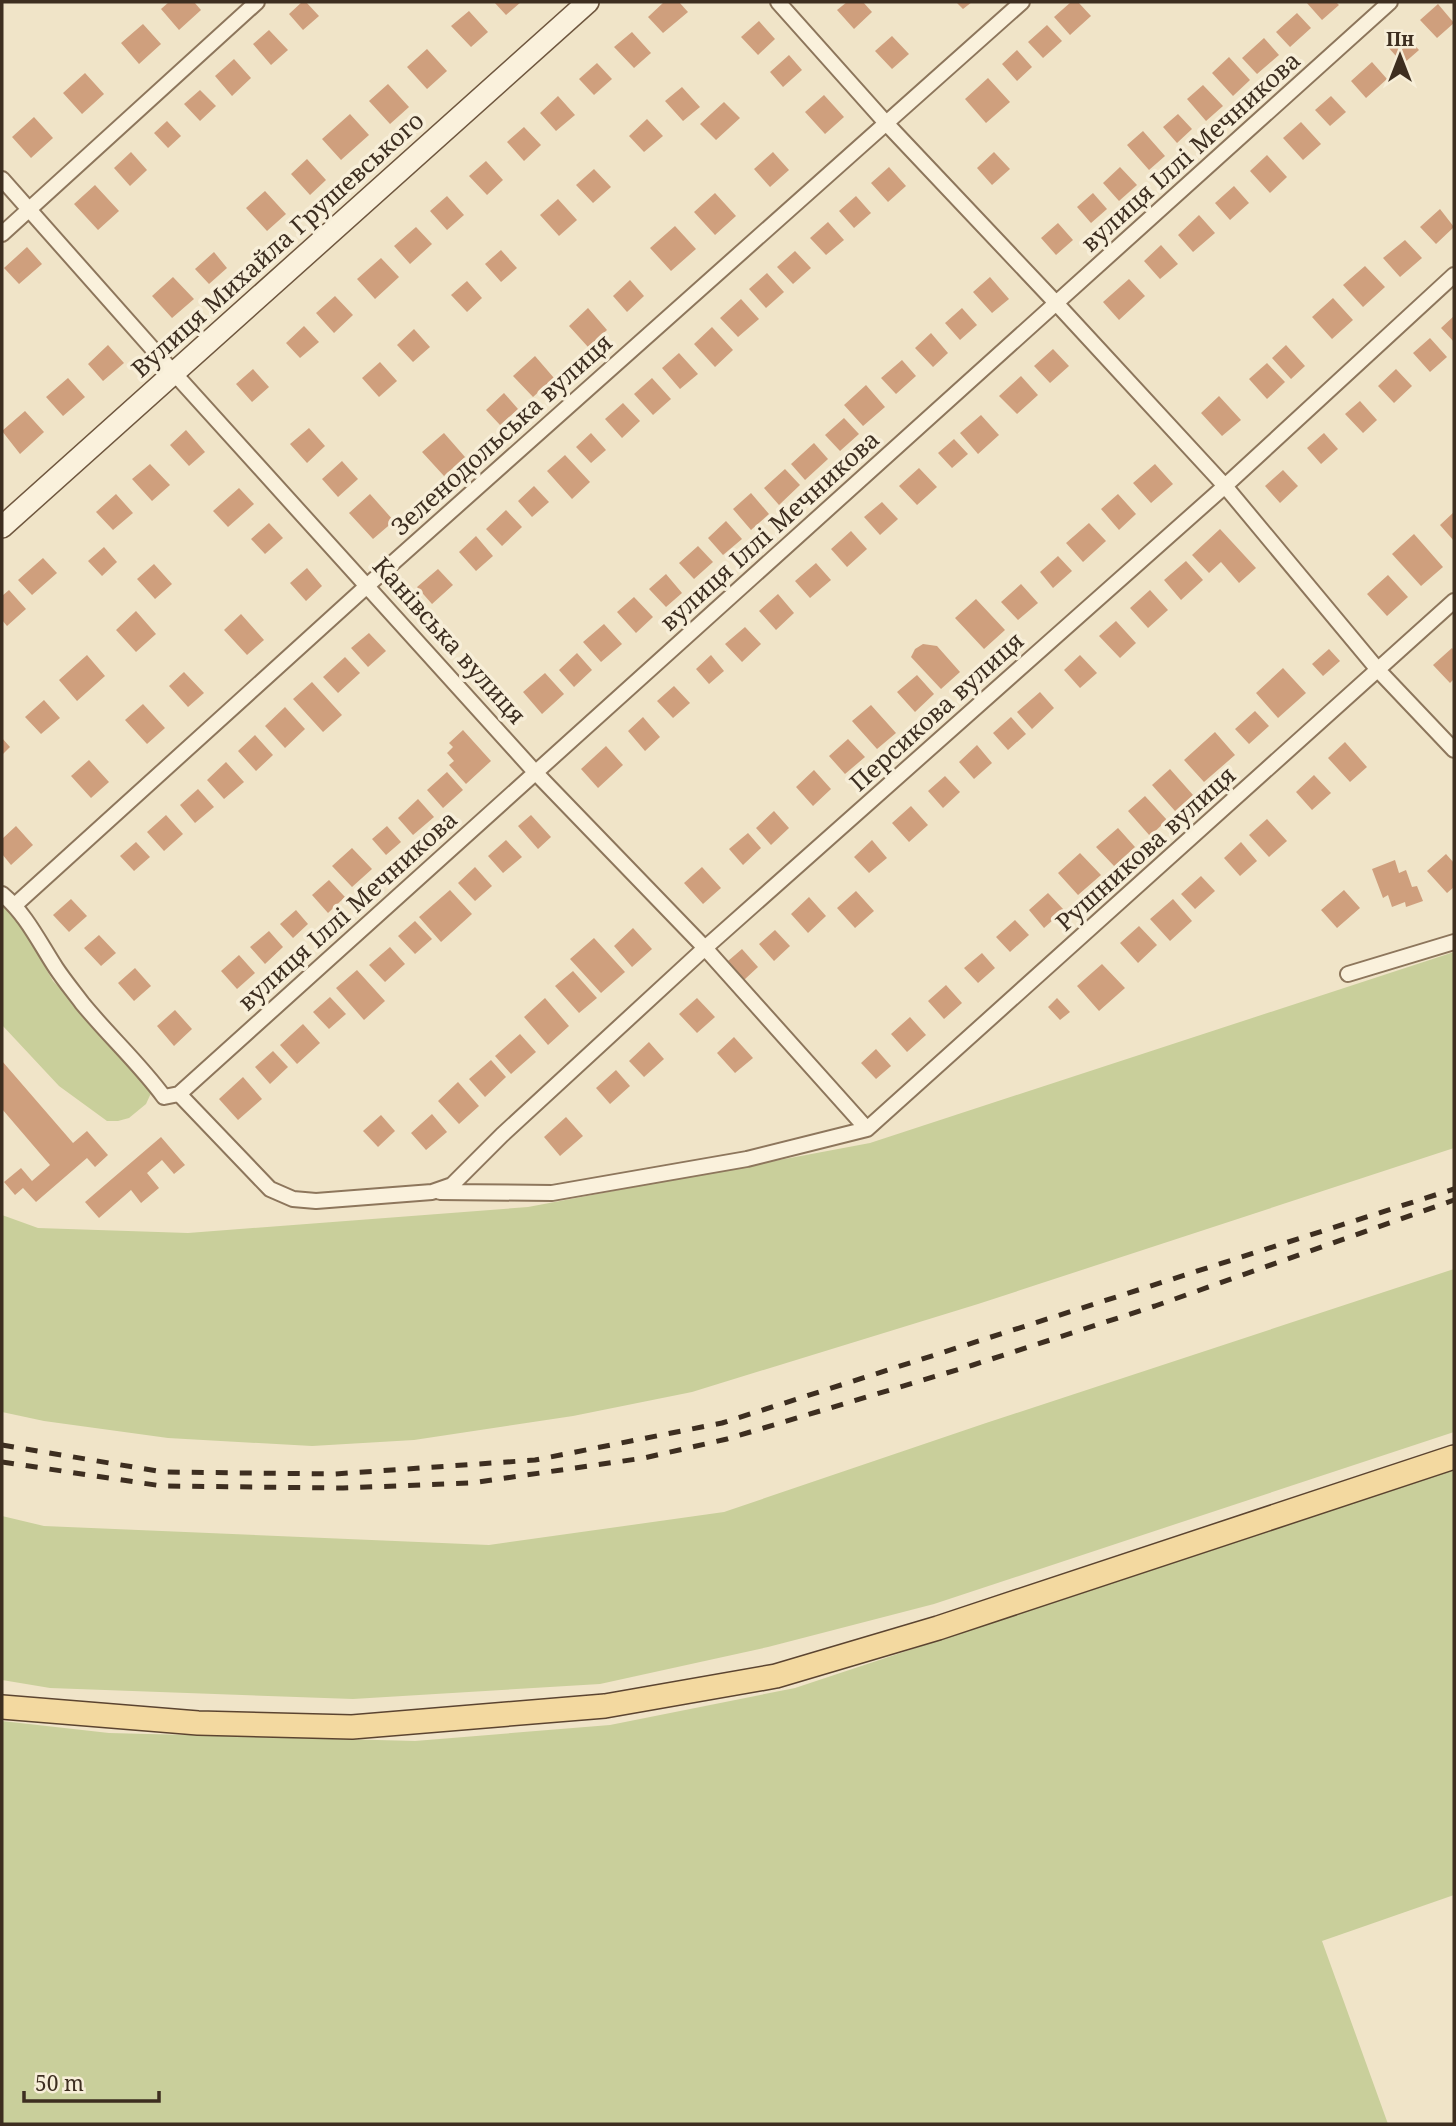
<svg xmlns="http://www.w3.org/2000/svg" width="1456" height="2126" viewBox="0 0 1456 2126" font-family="'Noto Serif',serif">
<rect width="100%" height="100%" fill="#f0e4c8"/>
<!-- green -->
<path fill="#c9cf9b" d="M2,901L17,918L53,981L129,1058L152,1091L146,1104L129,1118L118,1121H107L59,1086L2,1025Z
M1454,952V1148L978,1304L692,1392L573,1416L414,1440L312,1446L168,1438L44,1421L2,1412V1215L38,1228L188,1233L528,1207L870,1143Z
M1454,1269V1432L934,1604L768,1647L600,1684L353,1699L50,1688L2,1680V1516L44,1526L489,1545L724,1512L986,1423Z
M1454,1469V1895L1322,1941L1388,2124H2V1721L109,1733L415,1741L610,1725L795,1688Z"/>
<!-- building -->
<path fill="#cf9f7d" d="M169,2H194L201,10L179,30L161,9Z
M302,2H306L319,16L303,30L289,14Z
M494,2H521L506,15Z
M664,2H679L688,12L663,33L648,17Z
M847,2H863L872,12L854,29L837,10Z
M956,2H972L963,9Z
M1071,2H1078L1091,16L1070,35L1054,17Z
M1306,2H1336L1339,5L1322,20Z
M1438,4L1454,23L1437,38L1420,20Z
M469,11L488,32L471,47L451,26Z
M1297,13L1311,28L1290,47L1276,32Z
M759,21L775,39L758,55L741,37Z
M143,24L161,44L139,64L121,43Z
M1047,25L1062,41L1043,58L1028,42Z
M269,30L288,50L271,65L253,44Z
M632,32L651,53L634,68L614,47Z
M1403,33L1419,50L1403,64L1388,47Z
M892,36L909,54L892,69L875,51Z
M1264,38L1279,55L1257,74L1242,58Z
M427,49L447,71L427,89L407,67Z
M1017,50L1032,67L1017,81L1002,64Z
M789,55L802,70L783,87L770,72Z
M1229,57L1250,80L1233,96L1212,73Z
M234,59L251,78L232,96L215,76Z
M1372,62L1387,79L1366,98L1351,81Z
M597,63L612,79L594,95L579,79Z
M85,73L104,94L82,114L63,93Z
M988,78L1010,102L986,123L965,99Z
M388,84L409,107L390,124L369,101Z
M1203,85L1223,106L1206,121L1187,99Z
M682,87L700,107L683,121L665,101Z
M200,90L216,106L200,121L184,104Z
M824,95L844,117L825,134L805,112Z
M558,96L575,115L556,131L540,113Z
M1331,96L1346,112L1330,126L1315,110Z
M724,102L740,118L716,140L700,124Z
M350,114L369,135L341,160L322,139Z
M1178,114L1192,129L1177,143L1163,127Z
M34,117L53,138L31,158L12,137Z
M647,119L663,136L644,152L629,136Z
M167,121L181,136L168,148L154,133Z
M1301,122L1321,144L1303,160L1283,138Z
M524,127L541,145L524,161L507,142Z
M1143,131L1165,156L1149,170L1127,145Z
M131,152L147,170L130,186L114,168Z
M773,152L789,170L770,187L754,169Z
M994,152L1010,169L992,185L977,168Z
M1267,155L1287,177L1270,193L1250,171Z
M307,159L326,180L310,195L291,174Z
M486,161L503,180L487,195L469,176Z
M889,167L906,186L888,202L871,183Z
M1120,167L1137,185L1119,201L1103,183Z
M594,169L611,187L593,203L576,185Z
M95,185L119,211L98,230L74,204Z
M1234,186L1249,203L1230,220L1215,203Z
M265,191L286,214L267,231L246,208Z
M715,193L736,216L715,235L694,212Z
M1093,193L1107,209L1091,223L1077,207Z
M447,196L464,215L447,230L430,211Z
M856,196L871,213L854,228L839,211Z
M558,199L577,220L559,236L540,215Z
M1440,209L1454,227L1436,244L1420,227Z
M1199,215L1215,233L1193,252L1178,235Z
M828,222L844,240L826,255L810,238Z
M1058,223L1073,240L1056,255L1041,238Z
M675,226L696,249L671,271L650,248Z
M416,227L432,244L410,264L394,246Z
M1405,240L1422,258L1400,277L1383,258Z
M1161,245L1178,264L1160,279L1144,261Z
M27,247L42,264L19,284L4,268Z
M501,250L517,268L501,282L485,264Z
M795,251L811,268L793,284L777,267Z
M214,252L227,268L209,284L195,269Z
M381,258L399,277L375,299L357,279Z
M1365,266L1385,287L1363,307L1343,285Z
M767,273L784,292L766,308L749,289Z
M173,277L194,299L172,318L152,296Z
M990,277L1009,299L992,313L973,292Z
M1129,279L1145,296L1119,320L1103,302Z
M630,280L644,296L627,312L613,296Z
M467,281L482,298L467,312L451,295Z
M335,296L353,315L334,333L316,313Z
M1333,298L1353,320L1332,339L1312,317Z
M741,299L759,319L738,337L720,318Z
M588,308L607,330L588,347L569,326Z
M962,308L977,325L960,340L945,323Z
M1454,316V342L1441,328Z
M304,326L319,342L300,358L286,343Z
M712,327L733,350L715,367L694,344Z
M414,329L430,347L413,362L397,345Z
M931,333L948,353L933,367L915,348Z
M1430,338L1447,357L1430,372L1413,353Z
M108,345L124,363L103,381L88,364Z
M1286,345L1305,366L1291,379L1272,358Z
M1053,349L1069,366L1050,383L1034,366Z
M679,353L698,374L680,389L662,368Z
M535,356L554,378L533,397L513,376Z
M902,360L916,376L896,394L881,378Z
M380,362L397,381L379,397L362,378Z
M1267,363L1285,382L1267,399L1249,379Z
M253,369L269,387L252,402L236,384Z
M1396,369L1412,386L1394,403L1378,386Z
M1021,376L1038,395L1017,414L999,396Z
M68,378L85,397L63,416L46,397Z
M652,378L671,399L653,415L634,394Z
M866,385L885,407L863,426L844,405Z
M504,393L518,409L500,425L486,410Z
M1219,396L1241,420L1222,436L1201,413Z
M1360,401L1377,420L1363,433L1345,414Z
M623,403L640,421L622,438L605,419Z
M25,411L44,432L20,454L2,431Z
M981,415L999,435L978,454L960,433Z
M844,418L859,434L840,451L825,435Z
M309,428L325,446L307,463L290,444Z
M186,430L205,452L189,466L170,445Z
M444,433L465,457L444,476L422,452Z
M591,433L606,450L591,463L576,447Z
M1324,433L1338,449L1321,464L1307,448Z
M954,439L968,454L952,468L938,453Z
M814,443L828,459L805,480L791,464Z
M565,455L590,482L572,499L547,471Z
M342,461L358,479L338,497L322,479Z
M150,464L170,485L152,501L132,479Z
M1155,464L1173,484L1151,503L1133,483Z
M919,468L937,487L917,505L899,486Z
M785,469L800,485L779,505L764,488Z
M1283,470L1298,486L1280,503L1265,486Z
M534,486L549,502L532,517L518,501Z
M239,488L254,504L228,527L213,511Z
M751,493L769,514L751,530L733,509Z
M116,494L133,513L113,530L96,512Z
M370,494L394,521L373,539L349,513Z
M1118,494L1136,514L1119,530L1101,509Z
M882,502L898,519L880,535L864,517Z
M506,510L522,527L502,546L486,529Z
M1454,512V541L1440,525Z
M726,521L742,539L723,555L708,538Z
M269,523L283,538L265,554L251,539Z
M1089,523L1106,541L1083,562L1066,543Z
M1220,529L1256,568L1239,583L1221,562L1209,573L1192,555Z
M851,531L867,549L847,567L831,549Z
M1414,534L1443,567L1421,586L1392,554Z
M476,536L493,556L476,571L459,552Z
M698,546L713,562L694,579L679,563Z
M104,547L117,562L102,576L88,561Z
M1058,556L1072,571L1053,588L1040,572Z
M43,558L57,573L32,595L18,580Z
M1186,561L1203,580L1181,600L1164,580Z
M816,563L831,580L810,598L795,581Z
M154,564L172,584L155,599L137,579Z
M307,568L322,586L306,601L290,583Z
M438,569L453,585L432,604L417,587Z
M666,574L682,593L666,607L649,589Z
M1388,575L1408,597L1387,616L1367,594Z
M1021,584L1038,603L1018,620L1001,602Z
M9,590L26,609L7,626L2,620V596Z
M1150,590L1168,610L1148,628L1130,608Z
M778,594L794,613L776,630L759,611Z
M634,597L653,617L636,633L617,612Z
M976,599L1005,630L984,649L955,618Z
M136,611L156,634L136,652L116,630Z
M241,614L264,640L247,655L224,630Z
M1116,621L1136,643L1120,658L1099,636Z
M604,624L622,644L601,662L583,642Z
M745,627L761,644L742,662L725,644Z
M369,633L386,651L368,667L351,648Z
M923,644L937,646L960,672L941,689L911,657L915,649Z
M1452,648L1454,650V679L1450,683L1433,665Z
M1329,649L1340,661L1323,676L1312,664Z
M577,653L592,670L574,687L559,670Z
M87,655L105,676L77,701L59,680Z
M711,655L724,671L709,684L696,669Z
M1080,655L1097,673L1080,688L1064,670Z
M345,657L360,673L338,693L323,677Z
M1283,668L1306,693L1278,718L1256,693Z
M184,672L204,693L188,707L169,686Z
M545,673L564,694L542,714L523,692Z
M917,675L934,694L915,712L897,692Z
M312,682L342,715L323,732L293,699Z
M674,686L690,703L673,718L657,701Z
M1040,692L1054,708L1032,729L1017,712Z
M44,700L60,718L41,734L25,717Z
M143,704L165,728L147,744L125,720Z
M871,705L896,733L877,749L852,721Z
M285,707L305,729L285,748L265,726Z
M1255,711L1269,726L1249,744L1235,729Z
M643,717L660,737L645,751L628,731Z
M1011,717L1026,734L1008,750L993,733Z
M463,730L491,761L466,784L449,765L454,761L447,753L453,747L449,743Z
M1215,732L1235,755L1204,782L1184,760Z
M255,735L273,755L256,771L238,751Z
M2,738L10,747L2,755Z
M848,739L865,757L845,774L829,756Z
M1345,742L1367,767L1350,782L1328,758Z
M977,745L992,763L974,779L959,762Z
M606,746L623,765L598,788L581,769Z
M89,760L109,782L91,798L71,776Z
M226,762L244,782L224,799L207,780Z
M1170,769L1193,795L1175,811L1152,785Z
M814,770L831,789L813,806L796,787Z
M447,772L463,790L443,808L427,790Z
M1314,775L1331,793L1312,810L1296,792Z
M945,776L960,792L943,808L928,791Z
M198,789L214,807L195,823L180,805Z
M1145,796L1167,820L1150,836L1128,811Z
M418,799L434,817L413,835L398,818Z
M911,806L928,825L909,842L892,823Z
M774,811L789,828L771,845L756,828Z
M166,815L183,834L164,851L147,832Z
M531,815L551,837L538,849L518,826Z
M1267,819L1287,841L1269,857L1249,835Z
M16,826L33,845L11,865L2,854V839Z
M387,826L401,842L386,855L372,839Z
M1118,828L1135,847L1114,866L1096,847Z
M748,833L761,848L743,865L729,849Z
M506,840L522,857L503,873L488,856Z
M872,840L887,858L869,873L854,857Z
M136,842L150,857L134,871L120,856Z
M1241,842L1257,861L1240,876L1224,858Z
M352,848L372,869L352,887L332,866Z
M1080,853L1101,875L1078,895L1058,873Z
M1446,854L1454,863V887L1447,893L1427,871Z
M1395,860L1399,873L1406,870L1412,887L1417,886L1423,901L1406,907L1405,902L1392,907L1388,895L1383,898L1372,869Z
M475,867L492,886L475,901L458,883Z
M702,867L721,888L703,904L684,883Z
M1201,876L1215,891L1195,909L1181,894Z
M329,880L345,897L328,913L312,895Z
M450,890L472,914L441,942L419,917Z
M1344,890L1360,908L1337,928L1321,910Z
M856,891L874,911L855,928L837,908Z
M1048,893L1064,910L1044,928L1029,910Z
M809,897L826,916L808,933L791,914Z
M71,899L87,916L69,932L53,915Z
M1173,899L1192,921L1170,941L1150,919Z
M296,910L308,924L293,938L280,924Z
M1015,920L1029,935L1010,952L996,937Z
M415,921L432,939L415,954L398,936Z
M1139,926L1157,945L1138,963L1120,943Z
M633,928L652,949L632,967L614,946Z
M775,930L790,946L774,961L759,944Z
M269,931L283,947L265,964L250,947Z
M99,935L116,953L101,966L84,948Z
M594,938L625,972L601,993L570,959Z
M390,947L405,964L385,982L369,965Z
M742,949L758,967L744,980L728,961Z
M982,953L995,968L978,983L964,968Z
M239,955L255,973L237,989L221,971Z
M1102,964L1125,988L1099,1011L1077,986Z
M135,968L151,986L134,1001L118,983Z
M357,970L385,1001L364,1020L336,988Z
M573,971L597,998L579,1013L555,986Z
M946,985L962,1003L944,1019L928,1001Z
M330,997L346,1014L329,1029L313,1012Z
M545,998L569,1026L548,1045L524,1017Z
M697,998L715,1017L697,1033L679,1014Z
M1057,998L1070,1012L1060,1020L1048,1007Z
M175,1010L192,1029L174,1046L157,1026Z
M910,1017L926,1035L907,1052L891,1034Z
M303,1024L320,1043L297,1064L280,1045Z
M520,1034L536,1052L511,1074L495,1056Z
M734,1037L753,1058L735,1073L717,1053Z
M649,1042L664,1059L644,1077L629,1061Z
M876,1049L891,1066L876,1079L861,1063Z
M273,1051L288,1067L270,1084L255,1067Z
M491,1060L506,1077L485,1097L469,1079Z
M2,1061L73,1143L87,1131L108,1155L95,1167L87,1158L36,1202L23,1188L15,1195L4,1182L21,1168L32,1181L50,1165L2,1109Z
M616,1070L630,1086L610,1104L596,1088Z
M243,1077L262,1099L238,1120L219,1099Z
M458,1082L479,1106L459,1124L438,1101Z
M432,1114L447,1132L426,1150L411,1133Z
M381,1115L395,1131L378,1147L363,1131Z
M566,1117L583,1136L560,1156L544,1137Z
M161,1137L185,1165L174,1174L162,1160L147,1173L159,1188L141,1203L131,1190L99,1218L85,1202Z"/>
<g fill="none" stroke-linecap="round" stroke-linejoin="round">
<!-- street casing -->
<g stroke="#8d765c" stroke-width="18">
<path id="street" d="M778,2L886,123L1057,304L1225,486L1379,671L1454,750
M2,179L174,373L535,772L705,948L867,1129
M2,234L257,2
M2,894C26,914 39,942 56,968C64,980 73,991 82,1003C108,1035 139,1063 164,1097L179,1094L270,1189L293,1199L316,1201L432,1192L452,1185L502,1135L705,948L1225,486L1454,275
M15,905L368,585L1022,2
M1348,974L1454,942
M179,1094L1390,2
M440,1192L552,1193L747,1159L867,1129L1454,601"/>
</g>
<!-- secondary casing -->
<g stroke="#6f573f" stroke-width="24">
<path id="secondary" d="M2,527L588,2"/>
</g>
<!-- primary casing -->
<g stroke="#5b4430" stroke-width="26">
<path id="primary" d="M2,1707L198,1723L352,1727L605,1706L776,1676L938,1628L1454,1457"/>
</g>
<!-- street -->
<use href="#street" stroke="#faf1dc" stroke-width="14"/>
<!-- secondary -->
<use href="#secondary" stroke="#faf1dc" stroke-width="21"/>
<!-- primary -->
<use href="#primary" stroke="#f3d9a0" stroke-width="23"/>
<!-- rail -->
<path stroke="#3d2e20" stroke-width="5" stroke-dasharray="12 12" stroke-linecap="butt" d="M2,1445L163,1472L335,1474L535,1460L722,1423L1454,1189
M2,1462L162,1486L343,1488L471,1483L644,1458L727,1439L973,1365L1155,1306L1454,1200"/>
</g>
<g text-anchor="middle" stroke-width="7" stroke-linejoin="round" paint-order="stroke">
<!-- street labels -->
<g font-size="24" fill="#3d2e20" stroke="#f7eed8">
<text transform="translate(1191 152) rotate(-42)" y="8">вулиця Іллі Мечникова</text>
<text transform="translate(278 245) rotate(-42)" y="8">Вулиця Михайла Грушевського</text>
<text transform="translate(502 435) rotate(-42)" y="8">Зеленодольська вулиця</text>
<text transform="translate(770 531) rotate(-42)" y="8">вулиця Іллі Мечникова</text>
<text transform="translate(449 641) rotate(48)" y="8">Канівська вулиця</text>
<text transform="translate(937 712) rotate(-42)" y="8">Персикова вулиця</text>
<text transform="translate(1146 849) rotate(-42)" y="8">Рушникова вулиця</text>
<text transform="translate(348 911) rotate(-42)" y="8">вулиця Іллі Мечникова</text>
</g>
</g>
<!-- border -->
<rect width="1456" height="2126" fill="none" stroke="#3d2e20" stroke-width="7"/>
<!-- north arrow -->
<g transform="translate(1400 56)" stroke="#f7eed8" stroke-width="5" paint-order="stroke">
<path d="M0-5L12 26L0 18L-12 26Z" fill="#3d2e20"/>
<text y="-10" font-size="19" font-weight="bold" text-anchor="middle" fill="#3d2e20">Пн</text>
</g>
<!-- scale -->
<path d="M24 2091v10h135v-10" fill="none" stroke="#3d2e20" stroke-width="3.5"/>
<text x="35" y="2091" font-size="21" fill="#3d2e20" stroke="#f7eed8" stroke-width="5" paint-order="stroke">50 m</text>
</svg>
